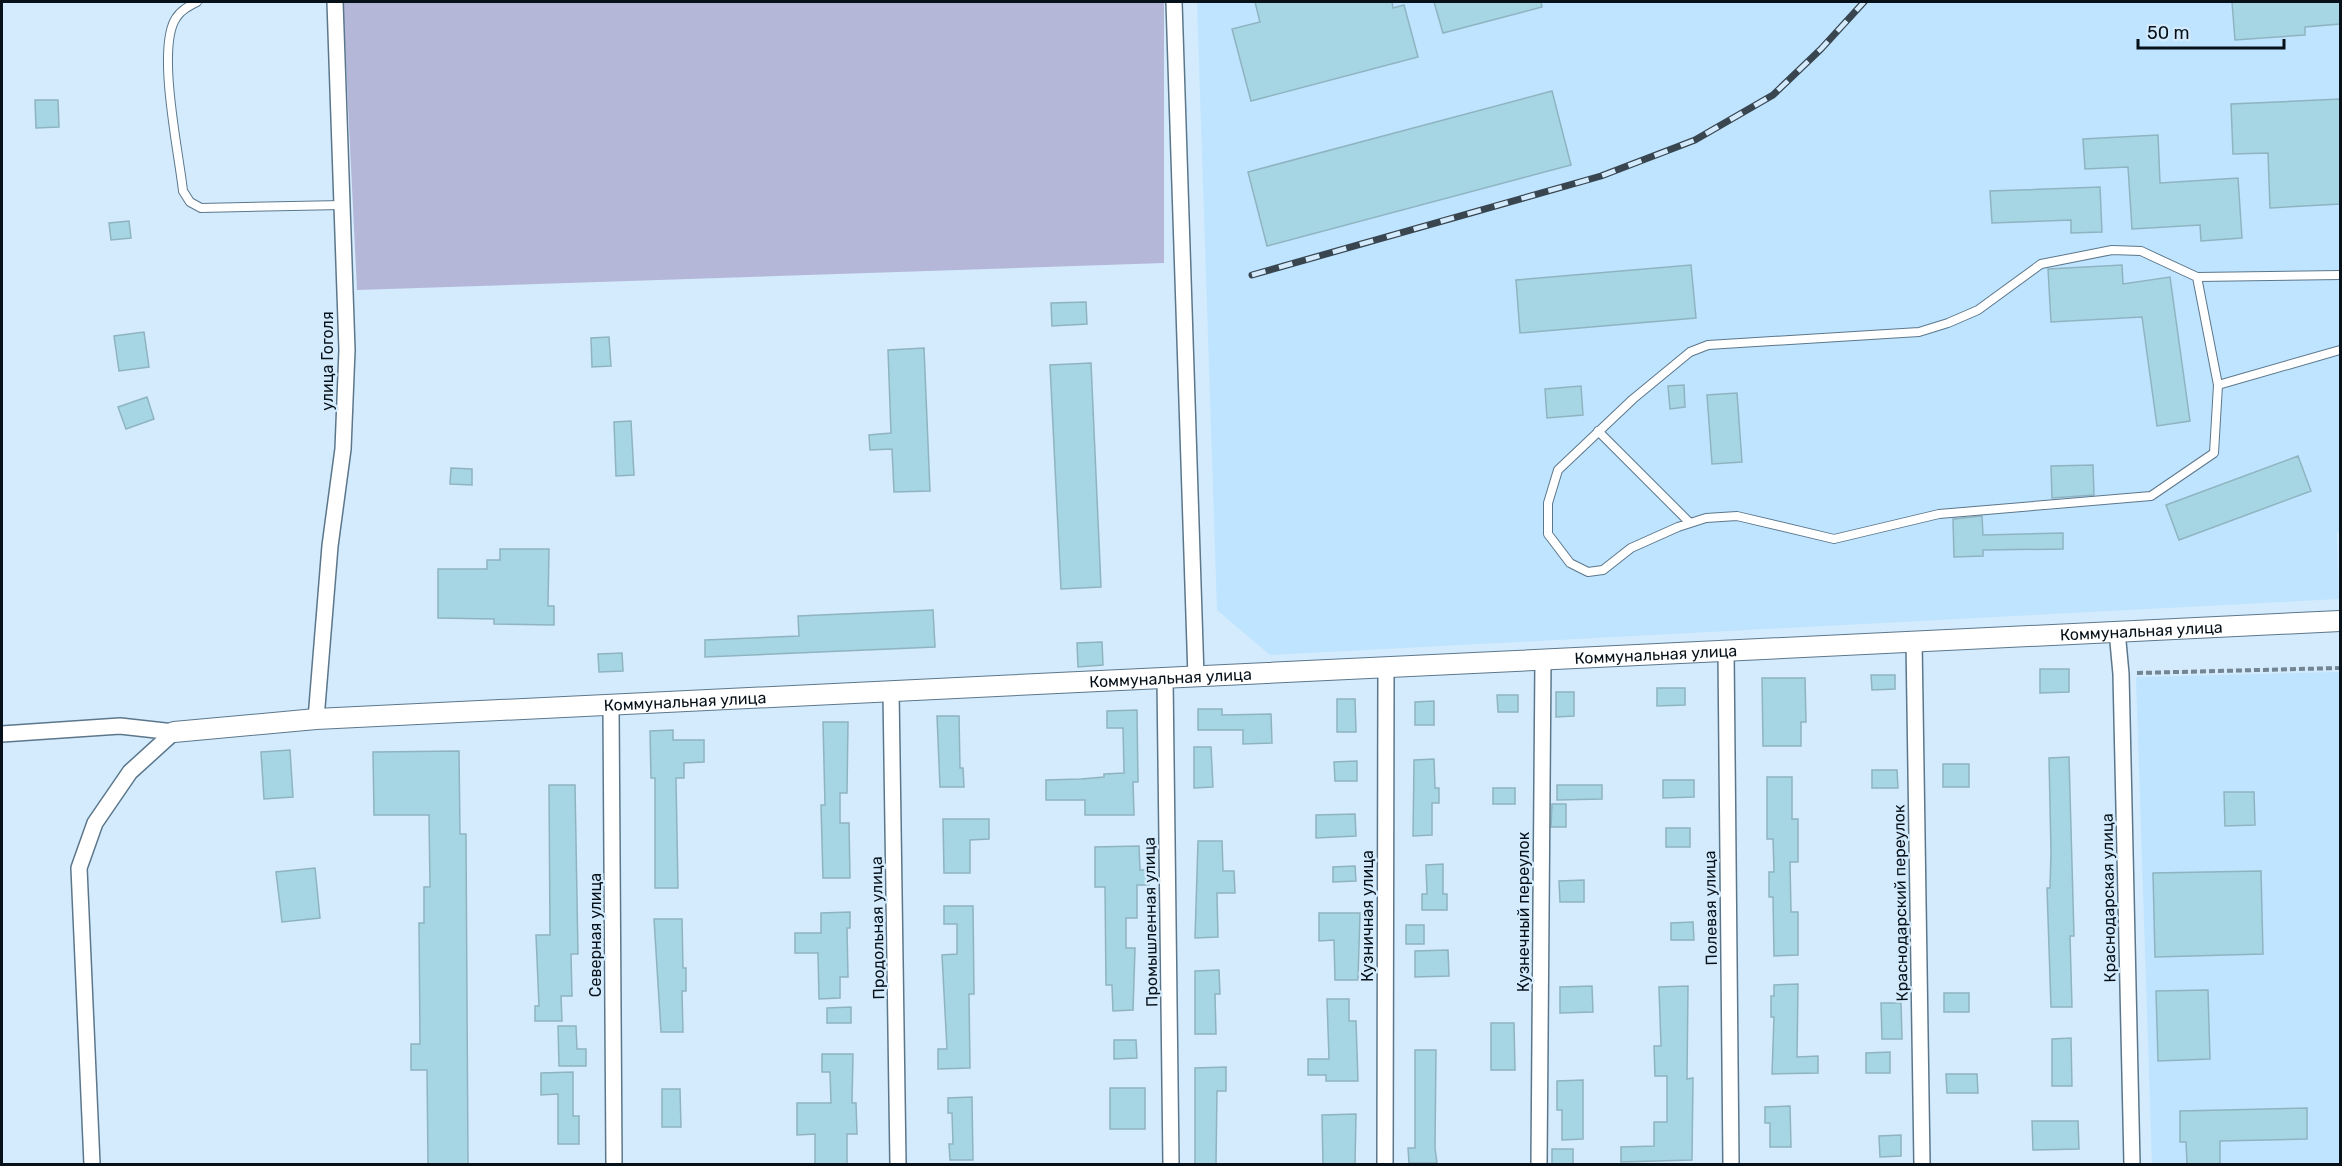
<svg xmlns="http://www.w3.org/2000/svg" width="2342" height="1166" viewBox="0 0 2342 1166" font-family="Rubik,sans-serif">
<rect width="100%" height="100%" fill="#d3ebfd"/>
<!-- built -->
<path fill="#bee4ff" d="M1197,2H2340V532L2337,533L2339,599L1270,655L1217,610Z
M2340,672V1164H2152L2136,677Z"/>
<!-- green -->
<path fill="#b4b7d8" d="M343,2H1164V263L357,290Z"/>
<!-- building -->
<path fill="#a6d5e4" stroke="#8fb4c0" stroke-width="1.5" d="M1255,2H1392L1393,8L1404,5L1418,57L1251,101L1232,29L1260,22Z
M1434,2H1541L1542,7L1443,33Z
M2232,2H2340V24L2305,27V35L2235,40Z
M1552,91L1571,165L1267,246L1248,172Z
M2340,99V204L2270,208L2268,153L2233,154L2231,104Z
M35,100H58L59,127L36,128Z
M2158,135L2160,183L2238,178L2242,238L2201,241L2200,225L2132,229L2128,167L2085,169L2083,139Z
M2100,187L2102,232L2071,233V220L1992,223L1990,191Z
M129,221L131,238L111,240L109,223Z
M1691,265L1696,318L1520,333L1516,280Z
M2122,265L2123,284L2170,277L2190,421L2157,426L2142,317L2051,322L2048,269Z
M1086,302L1087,324L1052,326L1051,303Z
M144,332L149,367L119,371L114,336Z
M609,337L611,366L592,367L591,338Z
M924,348L930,491L894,492L892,449L870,450L869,435L891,433L888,350Z
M1091,363L1101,587L1061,589L1050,365Z
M1684,385L1685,407L1670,409L1668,386Z
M1581,386L1583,415L1547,418L1545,389Z
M1737,393L1742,462L1712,464L1707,395Z
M147,397L154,419L126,429L118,407Z
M631,421L634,475L616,476L614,422Z
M2298,456L2311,491L2179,540L2166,505Z
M2093,465L2094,495L2052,498L2051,466Z
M451,468L472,469V485L450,484Z
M1982,516L1983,535L2063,533V549L1983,550V556L1954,557L1953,519Z
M500,549H549L548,606H554V625L494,624V619L438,618V569H487V560H500Z
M933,610L935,647L705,657V640L799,636L798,616Z
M1102,642L1103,665L1078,667L1077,643Z
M622,653L623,671L599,672L598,654Z
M2040,669H2069V692L2040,693Z
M1871,675H1895V689L1872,690Z
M1762,678H1805L1806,722H1801V746H1763Z
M1657,688H1685V705L1657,706Z
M1556,692H1574V716L1556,717Z
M1497,695H1518V712H1498Z
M1337,699H1355L1356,732H1337Z
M1434,701V725H1415V702Z
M1198,709H1222V715L1271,714L1272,743L1243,744V730H1198Z
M1137,710L1138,782H1133L1134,815H1085V800H1046V780L1081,779L1104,777V774L1124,773L1123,728H1107V711Z
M937,716H959L960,768H963L964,787H940Z
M823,722H848L847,793H840V823H849L850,878H823L821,805H825Z
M673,730V740H704V762L684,763V778H676L678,888H655V778H651L650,731Z
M1194,747H1211L1213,787L1194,788Z
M290,750L293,797L264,799L261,752Z
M459,751L460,834H466L468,1164H428L427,1070H411V1044H420L419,923H424V887H430L429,815H374L373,752Z
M2069,757L2074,936H2070L2072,1007H2051L2047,888H2050L2051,852L2049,758Z
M1434,759L1435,788H1439V803H1432V835L1413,836L1414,760Z
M1357,761V781H1335L1334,762Z
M1943,764H1969V787H1943Z
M1872,770H1897L1898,788H1872Z
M1767,777H1792V819H1798V862H1790L1791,912H1798V955L1774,956L1773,897H1769V872H1774L1773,839H1767Z
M1663,780H1694V797L1663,798Z
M549,785H575L578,954H571L572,996H561L562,1021H535V1006H539L536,935H550Z
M1557,785H1602V799L1557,800Z
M1493,788H1515V804H1493Z
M2224,792H2254L2255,825L2225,826Z
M1552,804H1566V827H1551Z
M1355,814L1356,836L1316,838V815Z
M943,819H989V839L970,840V873H944Z
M1666,828H1690V847H1666Z
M1198,841H1222L1223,871H1234L1235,893H1217L1218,937L1195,938Z
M1139,846L1140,870H1149V885H1137V918H1126V948H1135L1133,1010L1113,1011L1112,985H1106L1105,887H1095V847Z
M1443,864V894H1447V910H1422V894H1427L1426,865Z
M1355,866L1356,881L1333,882V867Z
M315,868L320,918L282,922L276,872Z
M2261,871L2263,954L2155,957L2153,873Z
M1584,880V902H1560L1559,881Z
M944,906H973L974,994H969L970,1068L938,1069V1049H947L942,955L957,954V924H944Z
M850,912V928H847L848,977H840V998L819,999L818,953H795V933H821V913Z
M1319,913H1360L1358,980H1335L1334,940L1319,941Z
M654,919H682L683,968H686V991H682L683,1032H661Z
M1693,922L1694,940H1671V923Z
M1406,925H1424V944H1406Z
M1448,950L1449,976L1415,977V951Z
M1219,970L1220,994H1215L1216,1034H1195V971Z
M1798,984L1797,1057L1818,1056V1073L1772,1074L1774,1017H1771V996H1774V985Z
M1592,986L1593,1012L1560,1013V987Z
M1688,986L1687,1079L1693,1078L1692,1160L1621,1162V1147L1654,1146V1122H1667V1076H1655L1654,1046H1661L1659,987Z
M2208,990L2210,1059L2158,1061L2156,991Z
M1944,993H1969V1012H1944Z
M1327,999H1349V1021H1356L1358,1081H1326V1075H1308V1059H1329Z
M1881,1003H1901L1902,1039H1882Z
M851,1007V1023H827V1008Z
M1491,1023H1514L1515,1070H1491Z
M558,1026H576L577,1049H586V1066H559Z
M2071,1038L2072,1086H2052V1039Z
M1114,1040H1136L1137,1058L1114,1059Z
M1415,1050H1436L1435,1148L1437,1163H1409L1408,1148H1415Z
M1890,1052V1073H1866V1053Z
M822,1054H853L852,1103H856L857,1134H847V1164H815V1134L797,1135V1103H831L830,1072H822Z
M1226,1067V1091H1217L1216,1164H1195V1068Z
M573,1072V1116H579V1144H558V1094L541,1095V1073Z
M1946,1074H1977L1978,1093H1947Z
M1583,1080V1139L1562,1140V1110H1557V1081Z
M1110,1088H1145V1129H1110Z
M662,1089H680L681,1127H662Z
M972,1097L973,1160H950L949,1144H953L952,1113H948V1098Z
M1790,1106L1791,1147H1770V1123H1765V1107Z
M2307,1108V1139L2220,1141V1164H2187L2186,1142H2180V1111Z
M1356,1114L1355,1164H1323L1322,1115Z
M2032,1121H2078L2079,1149L2033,1150Z
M1901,1135V1156L1880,1157L1879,1136Z
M1552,1149H1573V1164H1552Z"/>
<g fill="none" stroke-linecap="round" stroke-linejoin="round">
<!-- service casing -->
<g stroke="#5c778b" stroke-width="10">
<path id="service" d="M197,2C189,6 181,10 176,18C156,48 179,153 183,191L190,202L201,208L342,205
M2340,275L2197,277L2141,251L2112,250L2041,264L1978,310L1948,323L1919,332L1708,345L1690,352L1633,399L1558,470L1548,503V534L1570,563L1588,572L1603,570L1631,548L1678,527L1706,518L1737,516L1834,539L1939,514L2151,496L2214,453L2218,385L2340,350
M2197,277L2218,385
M1598,431L1690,523"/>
</g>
<!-- minor casing -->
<g stroke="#5c778b" stroke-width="18">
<path id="minor" d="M1174,2L1196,677
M2117,631L2121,674L2132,1164
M1914,640L1922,1164
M1726,651L1731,1164
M1165,679L1171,1164
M891,691L898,1164
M611,706L614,1164
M316,719L330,546L343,449L347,350L335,2
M2,734L120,726L174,732
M92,1164L79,868L95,823L130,772L174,732
M1385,1164L1386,667
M1539,1164L1543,659"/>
</g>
<!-- tertiary casing -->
<g stroke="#5c778b" stroke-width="22">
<g id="tertiary">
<path id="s1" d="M174,732L316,719L2340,621"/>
</g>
</g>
<!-- path -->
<path stroke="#738492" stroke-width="4" stroke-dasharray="6 3" stroke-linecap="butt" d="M2137,673L2340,668"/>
<!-- service -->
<use href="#service" stroke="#fff" stroke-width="8"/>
<!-- minor -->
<use href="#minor" stroke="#fff" stroke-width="15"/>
<!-- tertiary -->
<use href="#tertiary" stroke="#fff" stroke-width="20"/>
<!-- rail casing -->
<g stroke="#394650" stroke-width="7">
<path id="rail" d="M1252,275L1601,176L1695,140L1773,95L1821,49L1864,2"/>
</g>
<!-- rail -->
<use href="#rail" stroke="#d3ebfd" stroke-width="4.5" stroke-dasharray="14" stroke-linecap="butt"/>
</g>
<g text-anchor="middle" stroke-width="5" stroke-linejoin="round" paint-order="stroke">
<!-- street labels -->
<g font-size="16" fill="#071119" stroke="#d3ebfd">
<text transform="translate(327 361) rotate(-90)" y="6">улица Гоголя</text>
<text dy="6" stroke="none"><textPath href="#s1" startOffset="1970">Коммунальная улица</textPath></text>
<text dy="6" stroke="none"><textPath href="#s1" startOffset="1484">Коммунальная улица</textPath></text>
<text dy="6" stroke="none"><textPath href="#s1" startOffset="998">Коммунальная улица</textPath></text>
<text dy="6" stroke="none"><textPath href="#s1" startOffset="512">Коммунальная улица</textPath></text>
<text transform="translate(2108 898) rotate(-91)" y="6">Краснодарская улица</text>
<text transform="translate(1900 903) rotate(-91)" y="6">Краснодарский переулок</text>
<text transform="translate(1710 908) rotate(-91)" y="6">Полевая улица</text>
<text transform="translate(1523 912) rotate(-90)" y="6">Кузнечный переулок</text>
<text transform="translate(1367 916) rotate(-90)" y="6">Кузничная улица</text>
<text transform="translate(1150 922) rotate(-91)" y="6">Промышленная улица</text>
<text transform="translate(877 928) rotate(-91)" y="6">Продольная улица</text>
<text transform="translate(595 935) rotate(-90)" y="6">Северная улица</text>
</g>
</g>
<!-- border -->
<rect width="2342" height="1166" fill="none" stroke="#071119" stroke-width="6"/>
<!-- scale -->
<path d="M2138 39v9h146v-9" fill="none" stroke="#071119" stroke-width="3"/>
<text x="2147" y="39" font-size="18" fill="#071119" stroke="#d3ebfd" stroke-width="4.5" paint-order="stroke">50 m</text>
</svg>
